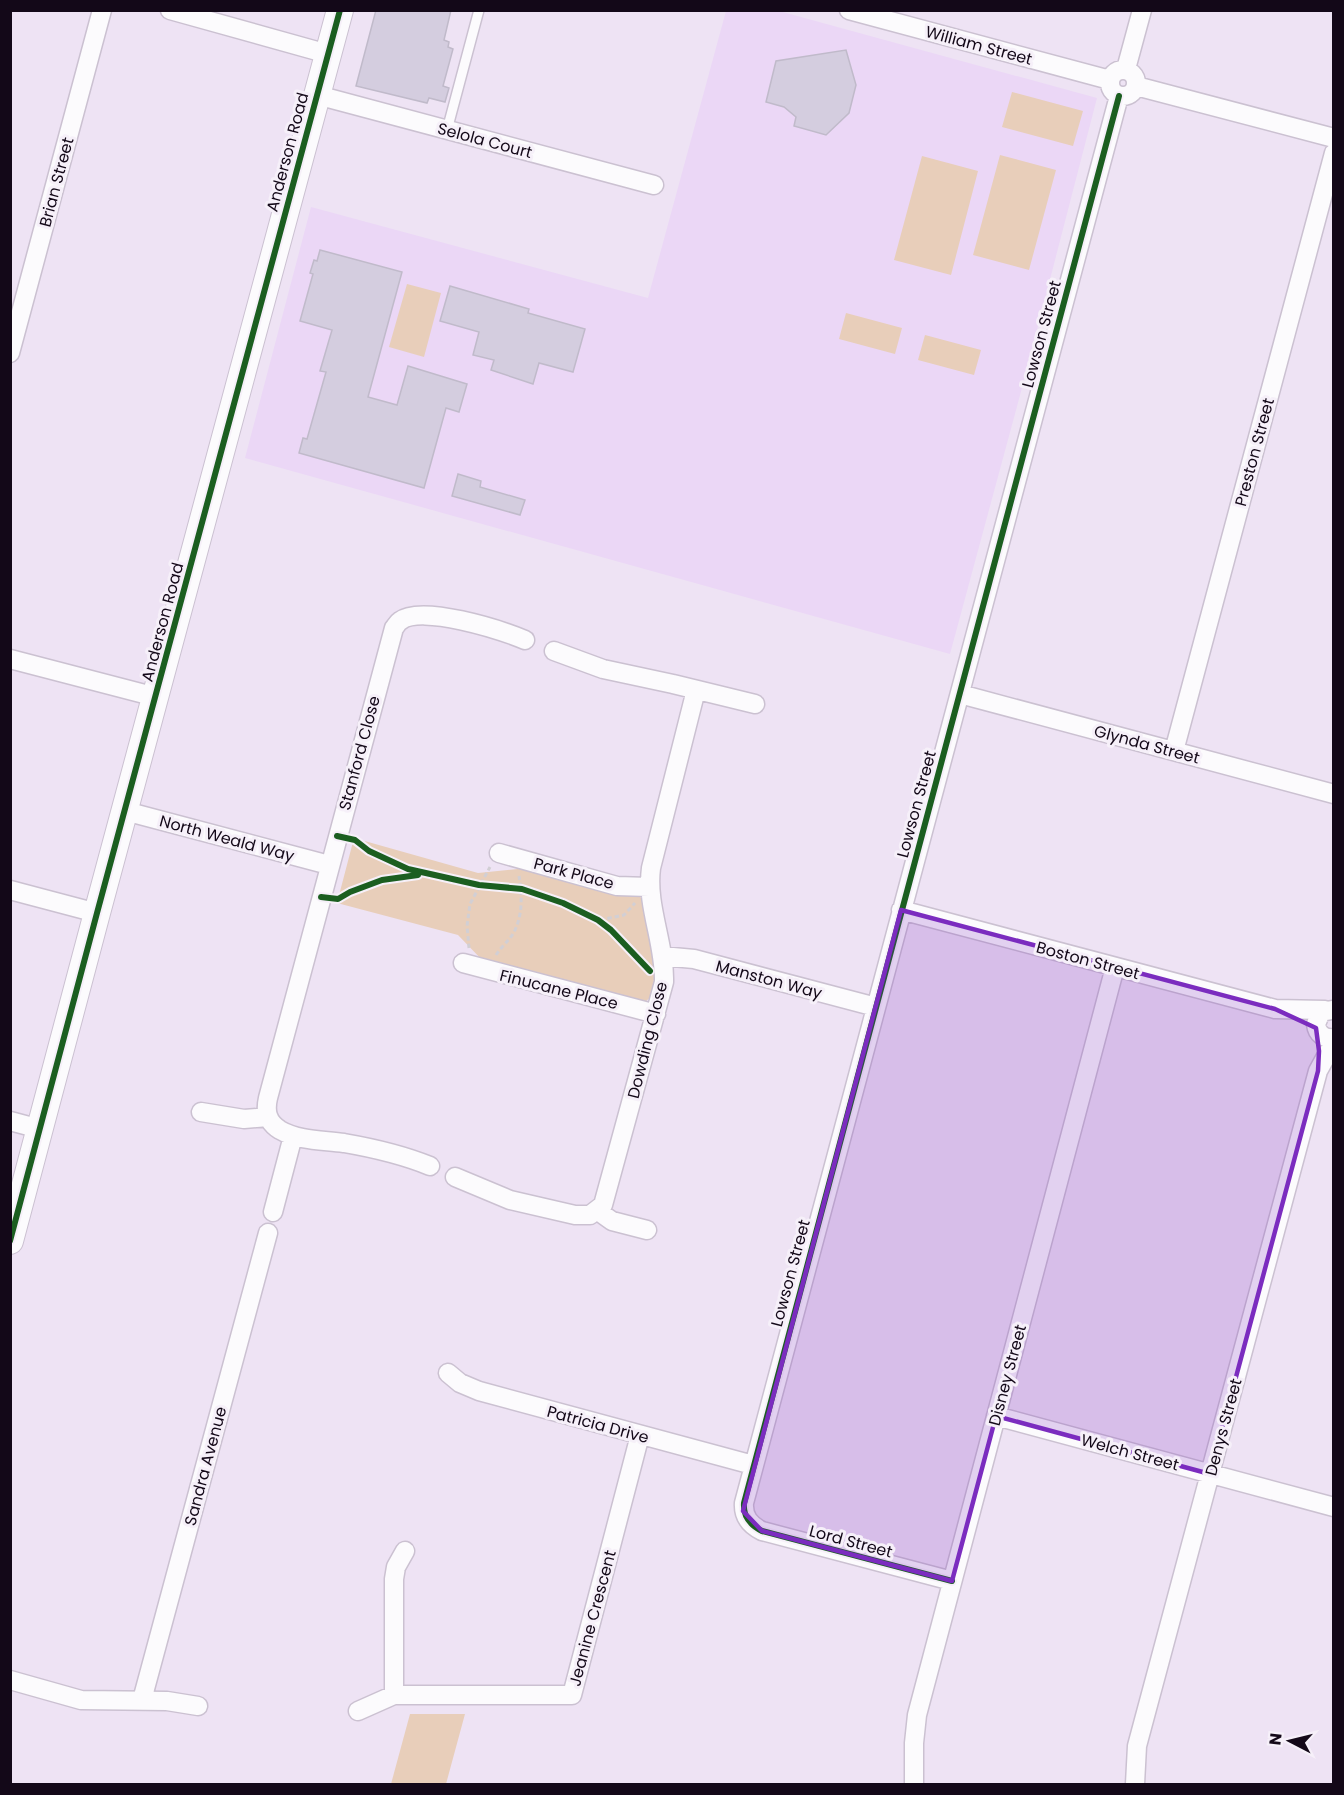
<svg xmlns="http://www.w3.org/2000/svg" width="1344" height="1795" viewBox="0 0 1344 1795" font-family="Poppins,sans-serif">
<rect width="100%" height="100%" fill="#eee3f4"/>
<!-- built -->
<path fill="#ebd7f6" d="M726,11H779L1097,98L1019,399L950,654L245,458L311,207L648,298Z"/>
<!-- green -->
<path fill="#e8ceba" d="M1012,92L1083,111L1073,146L1002,127Z
M1000,155L1056,170L1029,270L973,255Z
M922,156L978,171L951,275L894,260Z
M407,284L441,293L424,357L389,347Z
M846,313L902,328L895,354L839,339Z
M925,335L981,350L974,375L918,360Z
M354,838L478,873L527,868L634,892L645,901L658,977L652,996L645,1002L485,963L458,935L337,903Z
M410,1714H465L446,1784H391Z"/>
<!-- building -->
<path fill="#d4cddf" stroke="#c0baca" stroke-width="1.5" d="M376,10H451L444,40L449,42L448,47L453,49L443,86L449,88L445,102L429,98L427,103L356,86Z
M846,50L856,85L849,113L826,135L794,126L796,117L784,107L766,102L776,61Z
M320,250L402,272L368,397L397,405L408,366L467,384L459,412L446,408L424,488L299,453L303,438L307,439L326,372L320,371L332,330L300,321L313,274L310,273L314,260L317,261Z
M450,286L529,309L528,313L585,329L573,372L539,363L533,384L491,370L494,360L473,355L479,332L440,321Z
M458,474L481,481L480,487L525,500L520,515L452,496Z"/>
<g fill="none" stroke-linecap="round" stroke-linejoin="round">
<!-- lane casing -->
<g stroke="#cbc1d1" stroke-width="12">
<path id="lane" d="M447,130L479,10"/>
</g>
<!-- street casing -->
<g stroke="#cbc1d1" stroke-width="21">
<path id="street" d="M170,10L328,54
M849,10L1110,80
M1126,69L1142,10
M1110 83a13 13 0 1 1 26 0a13 13 0 1 1-26 0Z
M1136,86L1334,138
M317,95L654,185
M10,353L102,10
M554,651L603,669L673,684L755,704
M10,659L156,697
M960,694L1334,794
M1174,751L1334,153
M125,811L329,865
M499,853L617,886L649,887
M10,890L97,913
M901,910L1275,1009L1325,1010
M662,956L694,959L876,1007
M463,963L656,1014
M1332,1010L1321,1012L1316,1024C1317,1034 1324,1039 1334,1038
M201,1112L244,1119L268,1117
M10,1121L40,1129
M430,1166C403,1155 373,1148 344,1143C323,1140 299,1141 280,1130C267,1122 265,1111 268,1098L394,628C396,626 397,623 400,621C421,604 501,630 525,640
M455,1177L510,1200L575,1215H590L603,1205L664,982C665,943 646,906 651,868L696,690
M598,1211L612,1221L647,1230
M273,1212L293,1136
M448,1373L460,1383L479,1391L753,1465
M996,1416L1334,1507
M952,1581L762,1531C750,1525 743,1517 744,1503L1119,96
M10,1680L81,1700L167,1701L198,1706
M394,1695V1579L396,1567L405,1551
M142,1700L268,1233
M358,1711L394,1695H572L640,1435
M914,1784V1743L917,1715L1115,967
M1135,1784L1137,1746L1318,1071L1334,1042"/>
</g>
<!-- secondary casing -->
<g stroke="#cbc1d1" stroke-width="28">
<path id="secondary" d="M10,1241L97,913L340,10"/>
</g>
<!-- path -->
<path stroke="#d2cfd4" stroke-width="3" stroke-dasharray="4.5 3" stroke-linecap="butt" d="M353,840L369,851L408,869L479,885L522,889L563,903L598,920L611,930L647,968
M340,898L382,880L422,874
M600,920L624,915L635,903
M469,948L467,926L470,904L490,867
M496,955C501,947 509,941 514,932C523,915 522,895 519,876"/>
<!-- lane -->
<use href="#lane" stroke="#fcfbfd" stroke-width="9"/>
<!-- street -->
<use href="#street" stroke="#fcfbfd" stroke-width="18"/>
<!-- secondary -->
<use href="#secondary" stroke="#fcfbfd" stroke-width="26"/>
<!-- cycleway casing -->
<g stroke="#f6f0f9" stroke-width="10">
<path id="cycleway" d="M337,836L355,840L369,851L408,869L479,885L522,889L563,903L598,920L611,930L650,971
M321,897L338,899L350,892L382,880L418,875
M10,1241L97,913L340,10
M952,1581L762,1531C750,1525 743,1517 744,1503L1119,96"/>
</g>
<!-- cycleway -->
<use href="#cycleway" stroke="#1b5e20" stroke-width="6"/>
</g>
<!-- marked area -->
<path fill="#7b2cbf" fill-opacity="0.2" stroke="#7b2cbf" stroke-width="4.5" stroke-linejoin="round" d="M901,910L1275,1009L1316,1028L1319,1051L1318,1071L1210,1474L996,1416L952,1581L762,1531L743,1511Z"/>
<g text-anchor="middle" stroke-width="6" stroke-linejoin="round" paint-order="stroke">
<!-- street labels -->
<g font-size="16" fill="#130818" stroke="#f6f0f9">
<text transform="translate(979 45) rotate(15)" y="6">William Street</text>
<text transform="translate(485 140) rotate(15)" y="6">Selola Court</text>
<text transform="translate(287 152) rotate(-75)" y="6">Anderson Road</text>
<text transform="translate(56 182) rotate(-75)" y="6">Brian Street</text>
<text transform="translate(1041 334) rotate(-75)" y="6">Lowson Street</text>
<text transform="translate(1254 452) rotate(-75)" y="6">Preston Street</text>
<text transform="translate(162 622) rotate(-75)" y="6">Anderson Road</text>
<text transform="translate(1147 744) rotate(15)" y="6">Glynda Street</text>
<text transform="translate(359 753) rotate(-75)" y="6">Stanford Close</text>
<text transform="translate(916 804) rotate(-75)" y="6">Lowson Street</text>
<text transform="translate(227 838) rotate(15)" y="6">North Weald Way</text>
<text transform="translate(574 873) rotate(15)" y="6">Park Place</text>
<text transform="translate(1088 960) rotate(15)" y="6">Boston Street</text>
<text transform="translate(769 979) rotate(15)" y="6">Manston Way</text>
<text transform="translate(559 989) rotate(14)" y="6">Finucane Place</text>
<text transform="translate(647 1040) rotate(-76)" y="6">Dowding Close</text>
<text transform="translate(790 1273) rotate(-75)" y="6">Lowson Street</text>
<text transform="translate(1007 1375) rotate(-75)" y="6">Disney Street</text>
<text transform="translate(598 1424) rotate(15)" y="6">Patricia Drive</text>
<text transform="translate(1223 1427) rotate(-75)" y="6">Denys Street</text>
<text transform="translate(1130 1452) rotate(15)" y="6">Welch Street</text>
<text transform="translate(205 1466) rotate(-75)" y="6">Sandra Avenue</text>
<text transform="translate(851 1541) rotate(15)" y="6">Lord Street</text>
<text transform="translate(592 1618) rotate(-75)" y="6">Jeanine Crescent</text>
</g>
</g>
<!-- border -->
<rect width="1344" height="1795" fill="none" stroke="#130818" stroke-width="24"/>
<!-- north arrow -->
<g transform="translate(1290 1741) rotate(277)" stroke="#f6f0f9" stroke-width="4.5" paint-order="stroke">
<path d="M0-4.5L10 22L0 15L-10 22Z" fill="#130818"/>
<text y="-9" font-size="16" font-weight="bold" text-anchor="middle" fill="#130818">N</text>
</g>
</svg>
